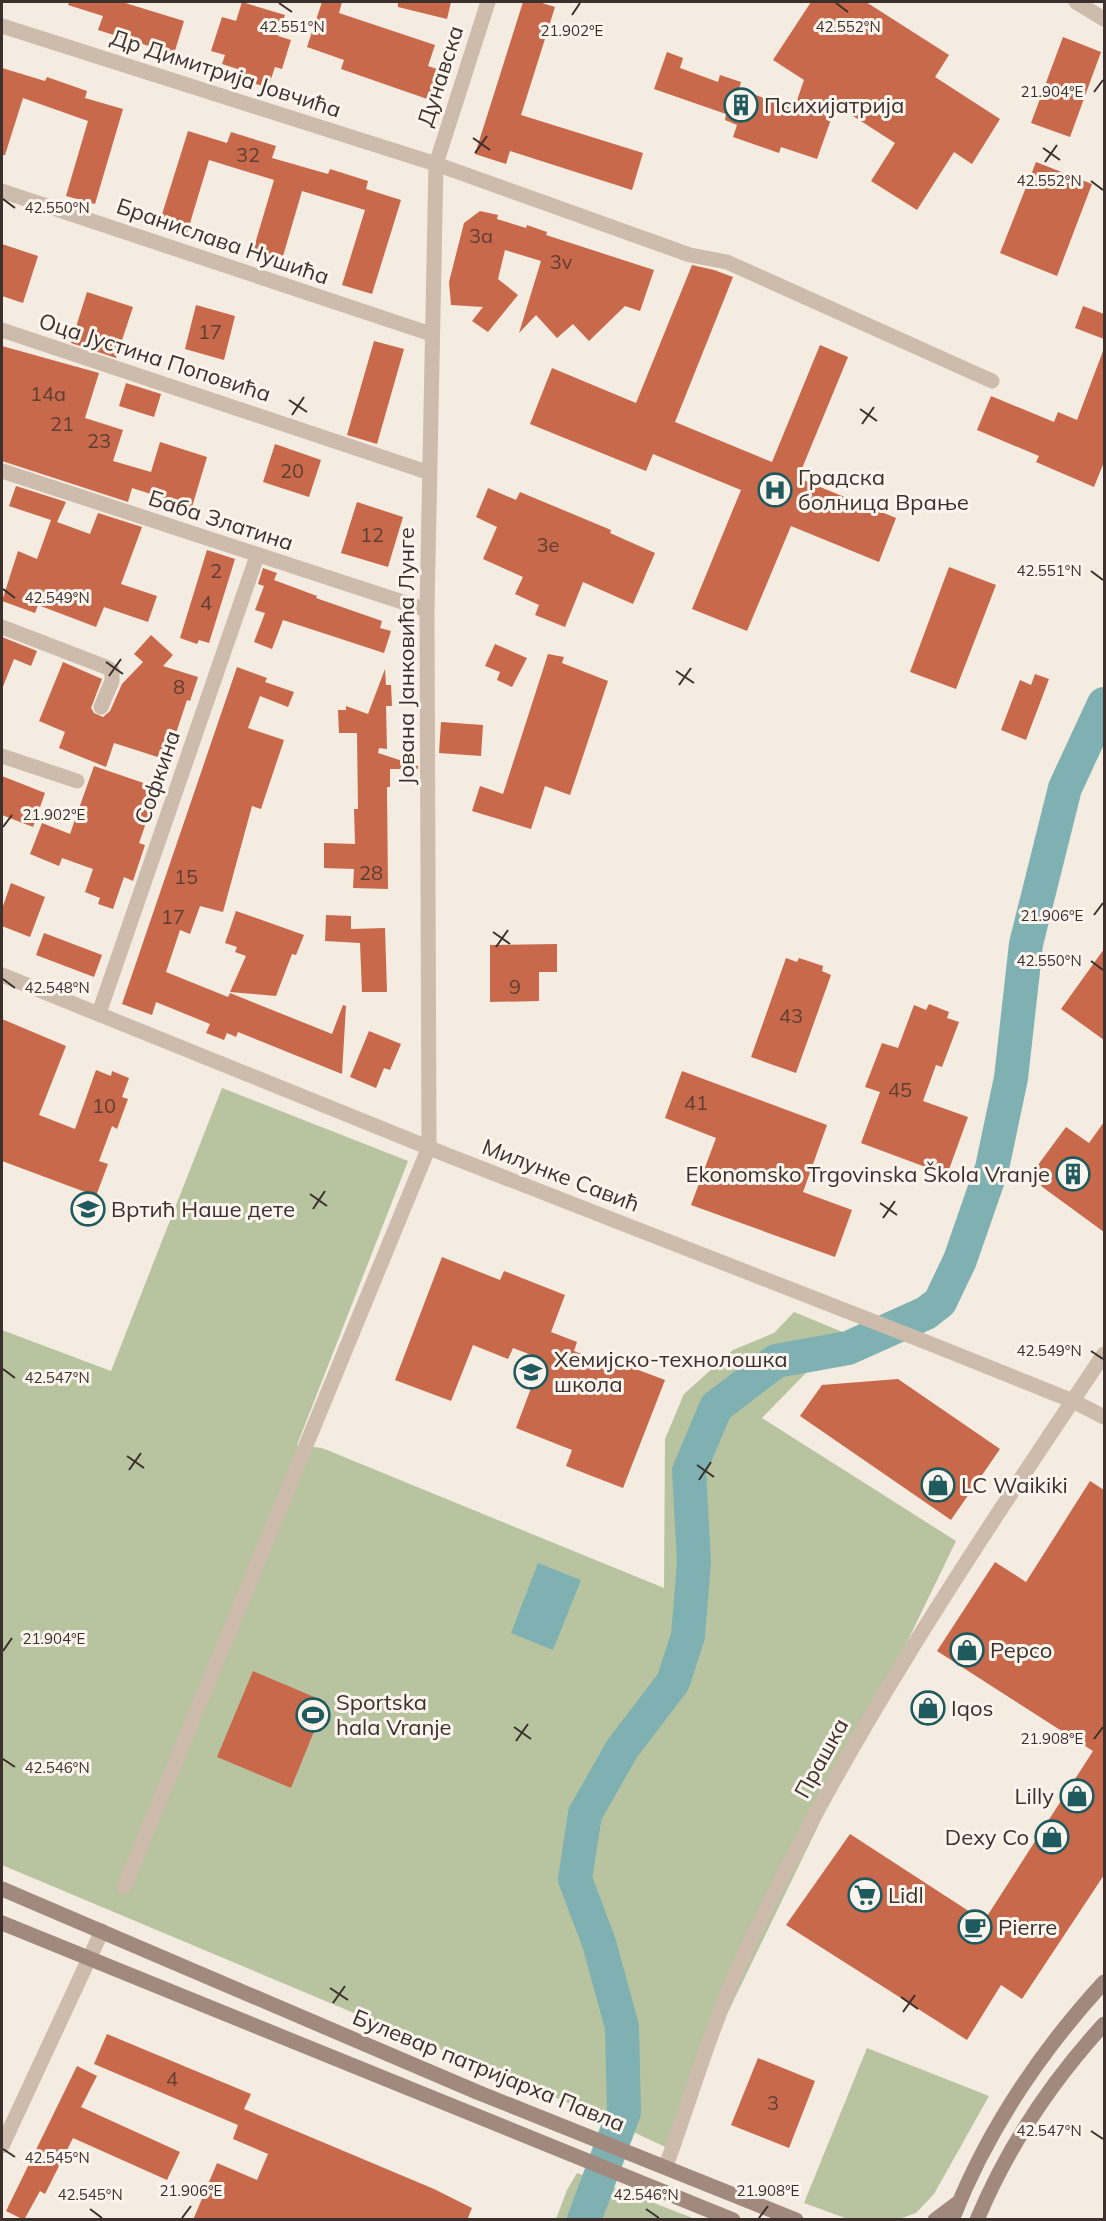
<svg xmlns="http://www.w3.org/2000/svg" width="1106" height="2221" viewBox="0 0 1106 2221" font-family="Mulish,sans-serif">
<rect width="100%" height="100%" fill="#f4ebe1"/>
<!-- green -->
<path fill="#b8c4a0" d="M222,1088L408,1161L297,1445L322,1448L664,1588L665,1439L684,1394L733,1350L774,1333L794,1312L845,1333L762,1418L956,1541L727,2014L674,2151L599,2116L2,1865V1330L111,1371Z
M867,2048L989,2096L934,2194L916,2213L899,2219H848L804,2203Z
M577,2173L695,2219H556L567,2190Z"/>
<!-- water -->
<path fill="#7fb0b2" d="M538,1563L581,1580L553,1650L511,1633Z"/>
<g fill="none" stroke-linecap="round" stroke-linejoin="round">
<!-- river -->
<path stroke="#7fb0b2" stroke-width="34" d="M584,2220L624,2112L622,2027L599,1943L575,1879L585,1814L622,1749L673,1682L688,1636L694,1562L689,1471L716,1407L776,1361L848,1348L926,1313L940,1302L960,1260L992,1168L1011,1078L1026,944L1065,788L1104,704"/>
</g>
<!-- building -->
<path fill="#c8694b" d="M69,2H122L184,21L174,54L98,30L103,16L68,5Z
M242,2L285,15L278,36L291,40L282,69L275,67L268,88L241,79L244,71L222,64L225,55L211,51L222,17L236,21Z
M322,2H342L339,13L435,45L428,66L443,71L433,101L341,69L344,60L307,47Z
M398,2H451L447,19L398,7Z
M523,2H539L555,7L521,115L643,153L632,190L510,151L506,164L475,154Z
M811,2H866L949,55L935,77L1000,119L972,164L954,152L917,210L871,181L895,143L836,105L817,159L781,147L779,153L733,137L737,125L725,120L726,114L654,89L667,52L683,58L680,68L718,82L720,75L741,82L739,89L794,109L804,80L773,60Z
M1063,37L1101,52L1070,137L1031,123Z
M2,68L45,81L47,77L87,91L85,98L123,109L95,204L66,196L88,121L23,98L5,155H2Z
M188,131L227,143L231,132L276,146L272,158L328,174L330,169L368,181L366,189L401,200L372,294L342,285L365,210L302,191L281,263L252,254L274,180L209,160L187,233L159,224Z
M1036,162L1092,184L1057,276L1000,253Z
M480,211L498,215L497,219L526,228L527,225L547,232L546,235L654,270L640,311L625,306L589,341L573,324L557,338L536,315L519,333L541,261L505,250L498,279L518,295L488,332L472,321L483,307L451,305L449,282L464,223Z
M2,244L38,256L23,303L2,296Z
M692,265L714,270L733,277L675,422L772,462L820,345L848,357L798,478L896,518L879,562L791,526L747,631L692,609L741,490L653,454L646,471L530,424L552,368L636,403Z
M87,292L133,307L116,358L71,343Z
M196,305L235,316L224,360L185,349Z
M1083,306L1104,314V339L1075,328Z
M374,341L404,349L377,444L347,435Z
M2,346L99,373L85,418L123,430L113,461L151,472L160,442L207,457L192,507L132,488L128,502L2,461Z
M1103,351L1104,462L1094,487L1036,462L1039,456L977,430L991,396L1054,422L1058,412L1077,420Z
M126,383L161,394L154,417L119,406Z
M275,444L321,460L309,497L263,482Z
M16,486L66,502L57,522L90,534L98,513L142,527L121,584L157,596L148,622L104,607L96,627L38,605L35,613L2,601L18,551L37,559L51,520L9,506Z
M488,488L516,500L520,492L611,530L610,533L655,553L633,604L583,582L565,627L535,615L539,605L515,594L523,577L483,559L497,527L476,517Z
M357,502L403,517L388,567L341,553Z
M207,550L235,559L209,643L199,640L197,644L180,638Z
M949,567L996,585L956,689L910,672Z
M263,568L277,573L274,580L317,596L316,598L382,621L380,628L391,631L384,653L283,620L272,649L254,642L265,613L255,610L264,586L258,584Z
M151,635L173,655L163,666L198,677L190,701L187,700L167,760L114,743L106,767L59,748L65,732L39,721L63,662L102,679L91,708L94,713L103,717L110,711L122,684L143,662L134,654Z
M2,637L37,651L31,666L14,659L2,689Z
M495,644L527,658L512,687L497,680L500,672L485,666Z
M548,654L564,657L562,663L608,681L570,795L545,786L531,829L472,811L480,786L503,794Z
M237,667L267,678L265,682L294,692L288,707L260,696L248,728L284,740L261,809L252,806L223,912L200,906L190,934L180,930L166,972L228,997L230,993L332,1034L343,1005L346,1006L342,1074L238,1032L236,1037L227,1033L224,1040L206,1033L210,1024L156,1002L152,1015L122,1004Z
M385,669L386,685H391L392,706H386L387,749L379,748L378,753L418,766V769H390V787H387L388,889L353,888L354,869L324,868V843L355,844L354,809H358L357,733H339L338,710H346V706L368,714Z
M1035,674L1049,679L1026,740L1001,730L1020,680L1031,685Z
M441,722L483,725L481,756L439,753Z
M94,766L158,788L139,843L145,845L133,881L124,877L113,909L98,904L100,898L85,892L93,869L62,858L59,866L30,854L42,823L70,834Z
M2,776L45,793L33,827L2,815Z
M11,883L45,897L30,937L2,926V909Z
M236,911L304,935L296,955L292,954L276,996L230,992L246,956L235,952L237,947L225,943Z
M326,915L351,916V929L385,928L387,992H362L360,943L325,941Z
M44,933L102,955L94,977L36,955Z
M557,944V972H539V1001L490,1002V945Z
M1104,949V1040L1061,1009Z
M786,958L797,962L799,958L823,966L822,971L831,975L796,1073L751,1057Z
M929,1004L949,1012L947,1018L959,1022L942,1067L936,1065L923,1101L968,1117L947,1175L861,1143L880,1092L865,1087L882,1043L898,1048L914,1005L926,1010Z
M2,1019L66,1046L39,1115L75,1129L96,1070L111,1076L112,1071L129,1078L122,1097L128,1099L117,1129L112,1126L99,1161L108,1164L96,1196L2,1161Z
M369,1031L401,1044L390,1070L384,1068L376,1088L350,1077Z
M682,1071L827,1125L803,1192L852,1210L835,1257L691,1205L716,1138L665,1118Z
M1104,1122V1232L1041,1186L1047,1178L1035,1169L1066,1127L1089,1143Z
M442,1257L500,1280L504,1271L565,1295L551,1332L577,1342L574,1351L607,1364L609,1359L665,1380L623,1488L566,1466L572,1450L516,1428L542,1359L513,1348L508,1359L473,1345L451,1401L395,1380Z
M898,1379L1000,1449L951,1520L800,1416L822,1385Z
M1090,1481L1104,1490V1875L1022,1999L1001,1985L967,2040L786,1925L850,1834L984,1921L1093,1751L937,1651L995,1562L1026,1582Z
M253,1671L326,1702L291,1788L217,1757Z
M107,2034L251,2094L244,2109L434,2189L472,2208L467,2220H193L217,2163L257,2180L268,2154L233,2139L238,2125L94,2064Z
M758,2058L815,2081L789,2148L731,2125Z
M77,2066L97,2076L81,2107L180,2152L167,2180L73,2138L45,2194L40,2191L24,2220L6,2211Z"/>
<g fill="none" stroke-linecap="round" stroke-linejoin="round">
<!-- pedestrian -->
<path stroke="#cdbbac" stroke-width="15" d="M124,1887L429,1147"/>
<!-- minor -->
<path stroke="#cdbbac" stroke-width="15" d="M2,26L436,164L690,255L727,262L992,381
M2,191L431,334
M2,330L430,473
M2,471L427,610
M2,627L106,667L112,671V681L101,707
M2,756L77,781
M99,1013L257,556
M429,1147L427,610L436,164L488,2
M2,2146L102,1931
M666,2166C691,2097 712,2024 743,1957C842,1744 974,1548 1104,1354"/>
<!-- tertiary -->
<path stroke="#cdbbac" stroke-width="15" d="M1076,2L1104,19
M2,975L447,1155L931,1344L1073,1401L1104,1417"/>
<!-- secondary -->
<path stroke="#a18a7d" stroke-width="15" d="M2,1889L477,2092L796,2220
M2,1923L733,2220
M935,2220L959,2202
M952,2220C987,2130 1039,2053 1104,1982
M977,2220C1007,2148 1052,2081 1104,2024"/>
</g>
<!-- ticks -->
<path fill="none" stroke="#3b302b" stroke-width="2" d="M279,3L292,12M836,3L848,12M572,15L580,3M1094,92L1103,80M473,138L490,150M1043,148L1060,160M475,153L487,136M1045,162L1057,145M1091,181L1103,190M3,199L15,208M289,400L307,412M860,409L877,421M292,415L304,397M862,424L874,407M1091,571L1103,580M3,589L15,598M106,662L123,674M676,671L694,683M109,676L121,659M679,685L691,668M3,827L12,815M1094,915L1103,903M493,932L510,944M496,947L508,930M1091,961L1103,970M3,979L15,988M310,1194L327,1206M880,1203L897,1215M313,1209L325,1191M883,1218L895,1201M1091,1351L1103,1359M3,1369L15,1378M127,1456L144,1468M697,1465L714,1477M129,1470L141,1453M699,1480L711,1462M3,1651L12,1638M514,1727L531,1739M1094,1739L1103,1727M516,1741L528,1724M3,1759L15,1767M330,1988L348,2000M901,1997L918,2009M333,2003L345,1986M903,2012L915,1995M1091,2131L1103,2139M3,2149L15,2157M90,2209L102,2218M646,2209L659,2218M182,2218L191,2206M759,2218L768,2206"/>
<!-- icons -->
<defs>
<g id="building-ring" transform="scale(1.725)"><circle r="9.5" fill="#fbf5ee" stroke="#1f5a5e" stroke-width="1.5"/><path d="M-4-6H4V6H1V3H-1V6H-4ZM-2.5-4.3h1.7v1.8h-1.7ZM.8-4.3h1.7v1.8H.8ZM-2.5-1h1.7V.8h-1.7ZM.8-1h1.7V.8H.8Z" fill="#1f5a5e"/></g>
<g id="hospital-ring" transform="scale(1.725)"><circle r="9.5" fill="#fbf5ee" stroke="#1f5a5e" stroke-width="1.5"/><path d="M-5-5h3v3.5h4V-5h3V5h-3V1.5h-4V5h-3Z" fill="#1f5a5e"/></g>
<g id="school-ring" transform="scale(1.725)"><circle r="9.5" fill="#fbf5ee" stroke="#1f5a5e" stroke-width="1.5"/><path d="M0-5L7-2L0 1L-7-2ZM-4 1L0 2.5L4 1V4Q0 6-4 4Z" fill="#1f5a5e"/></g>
<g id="shop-ring" transform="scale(1.725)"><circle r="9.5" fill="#fbf5ee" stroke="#1f5a5e" stroke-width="1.5"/><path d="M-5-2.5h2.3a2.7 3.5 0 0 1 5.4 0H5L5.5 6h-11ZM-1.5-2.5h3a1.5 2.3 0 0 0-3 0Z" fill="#1f5a5e"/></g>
<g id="stadium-ring" transform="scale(1.725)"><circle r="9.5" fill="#fbf5ee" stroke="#1f5a5e" stroke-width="1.5"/><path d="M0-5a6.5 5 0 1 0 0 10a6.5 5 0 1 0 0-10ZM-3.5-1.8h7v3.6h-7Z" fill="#1f5a5e"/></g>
<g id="supermarket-ring" transform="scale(1.725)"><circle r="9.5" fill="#fbf5ee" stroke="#1f5a5e" stroke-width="1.5"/><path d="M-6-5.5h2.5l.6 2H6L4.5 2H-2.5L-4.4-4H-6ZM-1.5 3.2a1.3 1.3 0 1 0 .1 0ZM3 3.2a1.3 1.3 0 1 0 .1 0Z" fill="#1f5a5e"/></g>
<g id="cafe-ring" transform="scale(1.725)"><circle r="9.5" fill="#fbf5ee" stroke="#1f5a5e" stroke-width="1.5"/><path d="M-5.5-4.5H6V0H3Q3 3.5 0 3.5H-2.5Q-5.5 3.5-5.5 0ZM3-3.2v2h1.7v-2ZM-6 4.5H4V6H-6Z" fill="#1f5a5e"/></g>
</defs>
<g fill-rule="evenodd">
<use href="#building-ring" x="741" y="105"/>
<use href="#hospital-ring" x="775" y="490"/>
<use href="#building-ring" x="1073" y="1174"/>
<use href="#school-ring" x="88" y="1209"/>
<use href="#school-ring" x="531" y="1372"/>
<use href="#shop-ring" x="938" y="1485"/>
<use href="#shop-ring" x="967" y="1650"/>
<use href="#shop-ring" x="928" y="1708"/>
<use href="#stadium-ring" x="313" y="1715"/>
<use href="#shop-ring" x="1077" y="1796"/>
<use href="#shop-ring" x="1052" y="1837"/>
<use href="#supermarket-ring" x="865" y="1895"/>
<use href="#cafe-ring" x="975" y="1927"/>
</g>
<g text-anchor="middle" stroke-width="6" stroke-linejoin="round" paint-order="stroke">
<!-- number labels -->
<g font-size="20" fill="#5e3e33">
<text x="248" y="162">32</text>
<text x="481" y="243">3a</text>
<text x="561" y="269">3v</text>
<text x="210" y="339">17</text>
<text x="48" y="401">14a</text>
<text x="62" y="431">21</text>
<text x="99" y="448">23</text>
<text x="292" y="478">20</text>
<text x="372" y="542">12</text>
<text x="548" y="552">3e</text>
<text x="216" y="578">2</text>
<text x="206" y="610">4</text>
<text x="179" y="694">8</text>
<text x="371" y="880">28</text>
<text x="186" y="884">15</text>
<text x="173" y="924">17</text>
<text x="515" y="994">9</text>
<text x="791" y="1023">43</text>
<text x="900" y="1097">45</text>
<text x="696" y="1110">41</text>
<text x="104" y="1113">10</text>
<text x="172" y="2086">4</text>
<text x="773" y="2110">3</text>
</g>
<!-- street labels -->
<g font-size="22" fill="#3b302b" stroke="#fbf5ee">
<text transform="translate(226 73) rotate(18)" y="8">Др Димитрија Јовчића</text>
<text transform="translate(440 76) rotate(-72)" y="8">Дунавска</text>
<text transform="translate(223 241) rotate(19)" y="8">Бранислава Нушића</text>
<text transform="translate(155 357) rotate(18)" y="8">Оца Јустина Поповића</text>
<text transform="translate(221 520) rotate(18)" y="8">Баба Златина</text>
<text transform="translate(406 656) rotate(-90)" y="8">Јована Јанковића Лунге</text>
<text transform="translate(157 777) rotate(-71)" y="8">Софкина</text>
<text transform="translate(561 1175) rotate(21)" y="8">Милунке Савић</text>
<text transform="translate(821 1758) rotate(-61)" y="8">Прашка</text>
<text transform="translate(489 2070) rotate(22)" y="8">Булевар патријарха Павла</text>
</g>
<!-- poi labels -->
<g font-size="22" fill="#3b302b" stroke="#fbf5ee" text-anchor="start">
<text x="764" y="113">Психијатрија</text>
<text x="798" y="485">Градска<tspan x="798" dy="25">болница Врање</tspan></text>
<text x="1050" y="1182" text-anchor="end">Ekonomsko Trgovinska Škola Vranje</text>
<text x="111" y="1217">Вртић Наше дете</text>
<text x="554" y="1367">Хемијско-технолошка<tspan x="554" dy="25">школа</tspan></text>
<text x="961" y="1493">LC Waikiki</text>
<text x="990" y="1658">Pepco</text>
<text x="336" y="1710">Sportska<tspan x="336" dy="25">hala Vranje</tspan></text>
<text x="951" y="1716">Iqos</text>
<text x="1054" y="1804" text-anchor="end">Lilly</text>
<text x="1029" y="1845" text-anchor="end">Dexy Co</text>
<text x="888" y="1903">Lidl</text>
<text x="998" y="1935">Pierre</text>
</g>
</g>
<g font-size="15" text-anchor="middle" fill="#3b302b" stroke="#fbf5ee" stroke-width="6" stroke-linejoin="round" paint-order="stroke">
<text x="292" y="32">42.551°N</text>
<text x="848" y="32">42.552°N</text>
<text x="572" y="36">21.902°E</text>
<text x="1052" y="97">21.904°E</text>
<text x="1049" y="186">42.552°N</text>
<text x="57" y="213">42.550°N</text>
<text x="1049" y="576">42.551°N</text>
<text x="57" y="603">42.549°N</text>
<text x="54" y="820">21.902°E</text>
<text x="1052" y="921">21.906°E</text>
<text x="1049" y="966">42.550°N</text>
<text x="57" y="993">42.548°N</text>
<text x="1049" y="1356">42.549°N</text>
<text x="57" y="1383">42.547°N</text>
<text x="54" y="1644">21.904°E</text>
<text x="1052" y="1744">21.908°E</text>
<text x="57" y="1773">42.546°N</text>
<text x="1049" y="2136">42.547°N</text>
<text x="57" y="2163">42.545°N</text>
<text x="191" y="2196">21.906°E</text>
<text x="768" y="2196">21.908°E</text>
<text x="90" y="2200">42.545°N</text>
<text x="646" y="2200">42.546°N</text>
</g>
<!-- border -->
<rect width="1106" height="2221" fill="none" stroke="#3b302b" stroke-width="6"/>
</svg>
